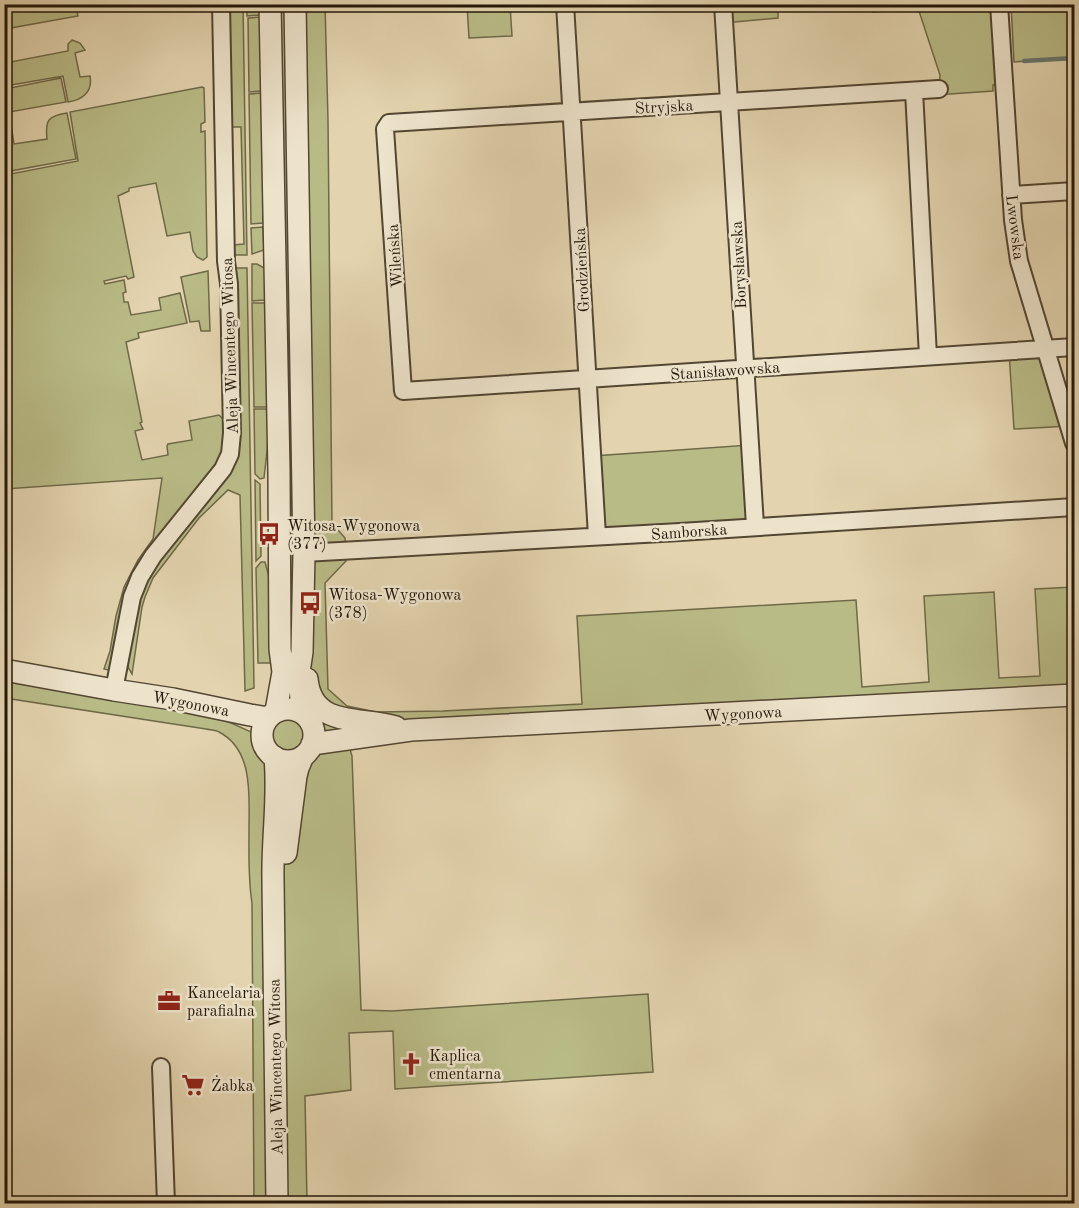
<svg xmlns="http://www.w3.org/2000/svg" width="1079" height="1208" viewBox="0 0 1079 1208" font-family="'Old Standard TT',serif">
<rect width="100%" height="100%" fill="#e3d4af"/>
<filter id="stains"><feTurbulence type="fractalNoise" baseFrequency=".00333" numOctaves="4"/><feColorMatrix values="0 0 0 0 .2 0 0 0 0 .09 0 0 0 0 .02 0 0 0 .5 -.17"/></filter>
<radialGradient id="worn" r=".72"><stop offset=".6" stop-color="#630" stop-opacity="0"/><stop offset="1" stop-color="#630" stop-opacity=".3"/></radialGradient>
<!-- green -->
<path fill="#b9bb87" stroke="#6e6948" stroke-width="1.5" d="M29,4L76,5L78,16L5,29V10Z
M228,5H243L247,255H233V245L244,244L241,127H231Z
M247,5H261V15L247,16Z
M280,5H286L294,503V648L290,664Z
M295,5H325L328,120L332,523L345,538L346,561L325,583L328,689L347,706L376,712L443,711L582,704L577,616L856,600L862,687L929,682L924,596L994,592L999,678L1040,676L1035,589L1074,587V695L411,730L350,749L352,756L361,1010L392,1011L648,994L653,1072L395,1089L393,1031L349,1033L351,1090L305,1096L307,1203H254L252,903C248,878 249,854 249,829C249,797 254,750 219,732C216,730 210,730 206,729L5,698L4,670L198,713L229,722L262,737L265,723L286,710H294Z
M467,5H510L512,36L469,38Z
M723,5H778V18L724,23Z
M873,5H999L1005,84L993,85V91L936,95L939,89L940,75L918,8L873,12Z
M1011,5H1074V58L1014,62Z
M261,17L262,91L249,92L248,18Z
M72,40L80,43L85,50L75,53L80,77L90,76C93,92 82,100 68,102L63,76L5,86V63L68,51V44Z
M61,78L66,102L9,112L14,144L47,139C45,120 48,116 67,113L76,159L5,172V89Z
M202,87L204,88L205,122L201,124V132L205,131L207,257L203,260L197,257L193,251L190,232L167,236L156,183L129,188V191L118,196L134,277L128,279L126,276L104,281L105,284L124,280L126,292L123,293L124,302H128L131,315L161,310L159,298L180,293L187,323L138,333L139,338L126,342L142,422L140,423L143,429L135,431L142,460L168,455L167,446L168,444L192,440L189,421L219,415L224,420L225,445L218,463L157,540L111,667L108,670L104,669L110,651L116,616L124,587L138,560L153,539L162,478L5,489V175L78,161L70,112Z
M262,93L263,223L251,224L249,94Z
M263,227L264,250L252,254L251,228Z
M252,264H257L266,269V300L252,301Z
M233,268H247L254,686V688L245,691L240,495L228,490L199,518L153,578L145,597L142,607L132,674L128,667V656L136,609L147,579L238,449L240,438Z
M208,271L210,331H201L199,321L190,322L181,277Z
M252,303H266L267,407H254Z
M1047,349L1069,426L1014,429L1009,352Z
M254,409H268L270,425L264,478L260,479L255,474Z
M750,445L755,526L597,536L593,456Z
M255,480L260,484L261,556L256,561Z
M261,562H265L271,584V663H258L256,568Z"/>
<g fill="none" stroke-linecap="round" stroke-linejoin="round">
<!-- stream -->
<path stroke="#69776f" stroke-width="4.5" d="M1024,61L1074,58"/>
<!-- minor casing -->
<g stroke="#534632" stroke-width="20">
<path id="minor" d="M565,4L597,536
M723,4L755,526
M999,4L1013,220L1019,261L1074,443
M939,89L389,123L385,129L403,391L1074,347
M914,91L928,356
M1011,195L1074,191
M304,553L680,532L1074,507
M114,690L132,597L140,577L153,556L223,469L230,454L232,433L229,284L226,261L221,4
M161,1067L166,1204"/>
</g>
<!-- tertiary casing -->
<g stroke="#534632" stroke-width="24">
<path id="tertiary" d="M270,4L279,472L280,649L283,672L276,711
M295,4L304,553L302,652L299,672L302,713
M4,670L114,690L173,699L250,715L268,718
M307,679C312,729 361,716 396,727
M262 735a26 26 0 1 1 52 0a26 26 0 1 1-52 0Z
M312,744L411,730L1074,695
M275,757C279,798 272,839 273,880C275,988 275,1096 277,1204
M286,853L296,776L298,768L303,756"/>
</g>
<!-- minor -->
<use href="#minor" stroke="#ede3cb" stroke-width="16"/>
<!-- tertiary -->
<use href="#tertiary" stroke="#ede3cb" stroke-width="21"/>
</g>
<!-- icons -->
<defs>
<g id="bus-bare" transform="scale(1.8)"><path d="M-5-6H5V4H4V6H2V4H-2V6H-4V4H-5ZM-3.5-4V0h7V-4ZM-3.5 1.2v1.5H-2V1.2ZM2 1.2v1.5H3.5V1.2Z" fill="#8f2418" stroke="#ede3cb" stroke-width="2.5" paint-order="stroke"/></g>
<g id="office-bare" transform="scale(1.8)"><path d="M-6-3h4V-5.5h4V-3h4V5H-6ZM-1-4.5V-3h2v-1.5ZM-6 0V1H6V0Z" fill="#8f2418" stroke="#ede3cb" stroke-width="2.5" paint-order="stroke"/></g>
<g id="church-bare" transform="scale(1.8)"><path d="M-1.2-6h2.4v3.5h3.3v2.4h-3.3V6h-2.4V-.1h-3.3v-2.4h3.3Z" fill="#8f2418" stroke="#ede3cb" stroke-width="2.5" paint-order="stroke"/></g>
<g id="supermarket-bare" transform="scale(1.8)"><path d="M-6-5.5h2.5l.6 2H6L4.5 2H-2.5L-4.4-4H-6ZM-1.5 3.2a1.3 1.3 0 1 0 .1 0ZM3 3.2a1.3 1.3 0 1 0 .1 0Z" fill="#8f2418" stroke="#ede3cb" stroke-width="2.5" paint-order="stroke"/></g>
</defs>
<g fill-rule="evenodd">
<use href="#bus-bare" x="269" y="534"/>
<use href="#bus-bare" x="310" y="603"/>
<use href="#office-bare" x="169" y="1001"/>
<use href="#church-bare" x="411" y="1064"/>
<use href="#supermarket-bare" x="193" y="1085"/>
</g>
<g text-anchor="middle" stroke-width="5" stroke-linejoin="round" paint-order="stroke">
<!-- street labels -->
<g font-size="16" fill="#231709" stroke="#ede3cb">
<text transform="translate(664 106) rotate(-3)" y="6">Stryjska</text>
<text transform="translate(1016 227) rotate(83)" y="6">Lwowska</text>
<text transform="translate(394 256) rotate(-94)" y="6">Wileńska</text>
<text transform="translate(738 265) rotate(-93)" y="6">Borysławska</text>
<text transform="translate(581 270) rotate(-93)" y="6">Grodzieńska</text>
<text transform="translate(229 346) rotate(-92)" y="6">Aleja Wincentego Witosa</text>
<text transform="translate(725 370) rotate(-4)" y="6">Stanisławowska</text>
<text transform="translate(689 531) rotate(-4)" y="6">Samborska</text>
<text transform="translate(191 703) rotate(11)" y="6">Wygonowa</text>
<text transform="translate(743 713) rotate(-3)" y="6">Wygonowa</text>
<text transform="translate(275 1067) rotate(-91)" y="6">Aleja Wincentego Witosa</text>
</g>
<!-- poi labels -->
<g font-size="16" fill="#231709" stroke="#ede3cb" text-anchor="start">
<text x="287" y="531">Witosa-Wygonowa<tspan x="287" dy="18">(377)</tspan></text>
<text x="328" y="600">Witosa-Wygonowa<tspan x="328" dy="18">(378)</tspan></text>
<text x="187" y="998">Kancelaria<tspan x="187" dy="18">parafialna</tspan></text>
<text x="429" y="1061">Kaplica<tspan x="429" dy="18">cmentarna</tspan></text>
<text x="211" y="1091">Żabka</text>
</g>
</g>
<!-- margin -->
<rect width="1079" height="1208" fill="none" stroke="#e3d4af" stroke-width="24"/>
<rect x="6" y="6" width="1067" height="1196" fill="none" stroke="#231709" stroke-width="3"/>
<rect x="12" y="12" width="1055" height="1184" fill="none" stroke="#231709" stroke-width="1.5"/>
<rect width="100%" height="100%" filter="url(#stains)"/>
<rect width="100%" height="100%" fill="url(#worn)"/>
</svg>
